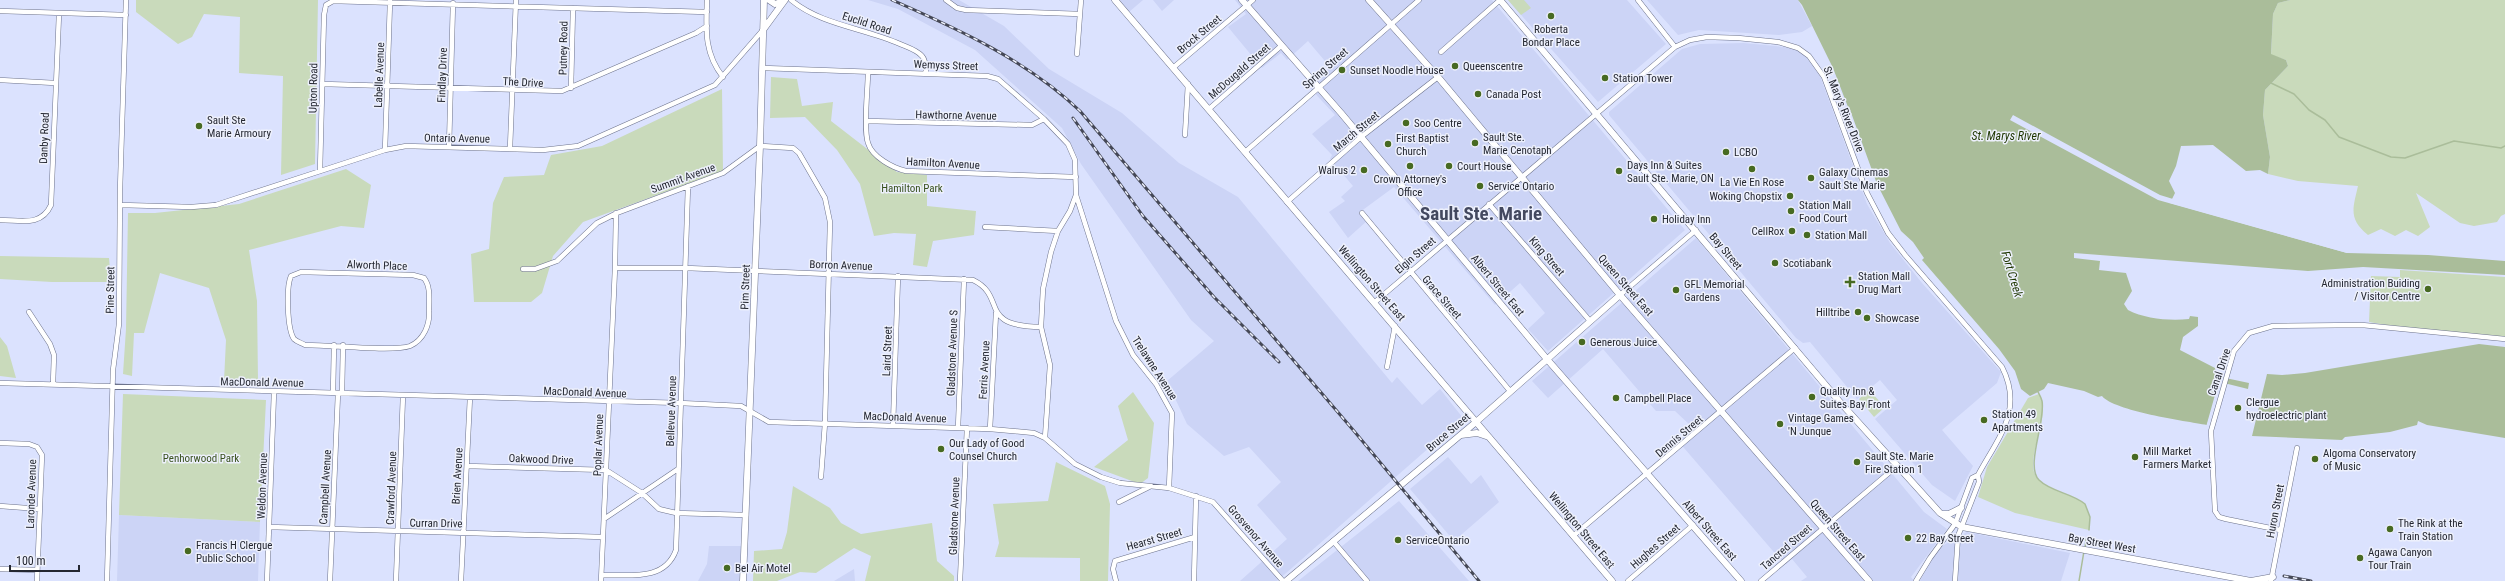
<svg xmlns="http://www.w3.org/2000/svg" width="2505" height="581" viewBox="0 0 2505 581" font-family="'Roboto Condensed',sans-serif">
<rect width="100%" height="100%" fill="#dbe2fe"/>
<!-- built -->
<path fill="#ccd4f6" d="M868,0H959L1004,26L1049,69L1122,113L1179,163L1238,197L1392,383L1397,377L1422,405L1440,389L1463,418L1277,581H1240L1287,539L1257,505L1281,482L1249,447L1224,456L1187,424L1167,381L1214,341L1191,320L1081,164L1062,128L975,50L898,9Z
M1120,0H1143L1129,12Z
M1153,0H1174L1162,11Z
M1235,0H1492L1685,230L1548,351L1528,329L1545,313L1520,283L1495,305L1394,187L1360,212L1368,220L1348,238L1329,212L1345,201L1341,197L1353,186L1330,159L1332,155L1312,134L1335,115L1309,87L1330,67L1308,41L1287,60L1281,53L1262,68L1228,27L1246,14Z
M1508,0H1627L1666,44L1598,102Z
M1647,0H1798L1812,26L1802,32L1779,35L1699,30L1678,35Z
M1744,43L1794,48L1807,57L1820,76L1867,204L1890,243L1922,283L2001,372L1997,383L1942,430L1973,466L1955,501L1932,485L1875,419L1897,400L1880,380L1857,399L1810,342L1803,343L1796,338L1609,115V112L1682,49L1700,44Z
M1696,238L1924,512L1947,529L1911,577L1914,581H1801L1807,577L1792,559L1786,564L1779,558L1678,441L1692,427L1675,411H1656L1603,349L1548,398L1532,381Z
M1448,457L1471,484L1481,475L1499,502L1454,541L1410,489Z
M1399,501L1469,581H1298Z
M119,515L260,522L258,581H117Z
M1967,532L2070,553L2061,581H1920L1936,553L1942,546Z
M709,546H741L739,581H698L707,564Z
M854,569L855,581H834Z"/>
<!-- green -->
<path fill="#c9dabb" d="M136,0H318L315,164L281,175L283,76L239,73L240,17L204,14L192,37L178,44L136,12Z
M1508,0H1524L1531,8L1521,15Z
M2290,0H2505V214L2501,216L2497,222L2474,226L2460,223L2416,193L2430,227L2418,236L2406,230L2395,236L2381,229L2368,235C2348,219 2353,208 2358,186L2298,181L2268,174L2270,157L2263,115L2265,90L2288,66L2286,60L2271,55L2273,14L2278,3Z
M771,77L797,79L802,106L833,102L831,121L897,172L927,175V206L976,211L974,235L933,241L927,267L913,265L916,234L894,233L874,236L860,184L837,150L805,117L770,118Z
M722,89L723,171L583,222L553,256L542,293L531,302H474L471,254L489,249L493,203L504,177L544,175L551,155L602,146Z
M346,169L371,185L364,228L341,226L249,250L257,301L258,381H224L226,340L209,288L160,273L144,333H134L132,376L123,374L126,329L128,213H155L239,204Z
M0,256L109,258L111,282H52L0,279Z
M2400,270L2505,277V340L2434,333L2369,322L2371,276L2400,277Z
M0,337L7,346L16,378L0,376Z
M1869,390L1885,407L1874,417L1859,399Z
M1133,392L1154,423L1148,478L1140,484L1094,467L1128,440L1118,406Z
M123,394L266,400L260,522L119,515Z
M2039,394C2054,415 2021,461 2038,479C2051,492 2071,493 2085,504L2090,517L2089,530L2015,513L1978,497L1987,467L2028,398Z
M1056,462L1105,486L1110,504L1108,581H1080V558L995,557L999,543L993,504L1048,501Z
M793,486L830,508L841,523L861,534L932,523L937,561L954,576V581H865L871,556L854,548L816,573L800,572L777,581H753L754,551L782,549L787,532Z"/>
<!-- water -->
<path fill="#aabd9a" d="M1798,0H2290L2278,3L2273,14L2271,54L2286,60L2288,66L2265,90L2263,115L2270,157L2268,174L2260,170L2246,171L2213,145L2181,146L2176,166L2169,181L2175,193L2170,203L2347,253L2428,255L2505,261V275L2363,267L2308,271L2074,253V258L2100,261L2099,270L2126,273L2132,291L2124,304L2128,310C2145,319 2170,321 2189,319L2190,316L2198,317V326L2183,337L2180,350L2215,368L2216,376L2249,383L2248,389L2220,382L2207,425C2185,421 2114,411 2102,396L2098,397L2084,391L2048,383L2044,389L2030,396L2021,389L2015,371L1999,349L1922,260L1924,258L1913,242L1901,231L1877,184L1849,107H1848L1833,68L1802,5Z
M2479,344L2505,347V438L2427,425L2418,421L2417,425L2390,432L2345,437L2342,440L2252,436L2267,374L2282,375L2305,373Z"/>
<!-- pier -->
<path fill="#dbe2fe" d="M2013,115L2160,195L2173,199V202L2329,246L2347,251V253L2158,200L2010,120Z
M2220,377L2228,379L2226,386H2219L2208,426L2206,427Z"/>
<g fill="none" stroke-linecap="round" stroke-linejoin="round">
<!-- stream -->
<path stroke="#aabd9a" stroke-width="1.5" d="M2271,83L2294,94L2309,110L2325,120L2339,137L2391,157L2405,158L2454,141L2501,148L2505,146
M2037,390C2039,394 2041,397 2042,401C2046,421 2025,466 2039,480C2051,492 2072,493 2085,504L2090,517L2089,530
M2085,548L2086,539
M2079,581L2084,551"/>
<!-- minor casing -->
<g stroke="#6d738c" stroke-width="5.5">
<path id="minor" d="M707,0C706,30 704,53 723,77
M791,0C821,25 864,28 900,44C907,47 917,50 922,56C926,60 926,68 926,73
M946,0L957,8L966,10L1080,14
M1638,0L1675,47
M0,11L126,15
M1441,52L1500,0
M1077,54L1081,0
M1174,67L1253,0
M763,68L987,76L998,79L1044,119L1068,144L1075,160L1076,195L1070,211L1058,231L1051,252L1043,289L1041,327L1050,365L1045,438
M868,72C868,89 863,128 868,143C872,157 893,168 906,171L1076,177
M0,80L55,83
M323,84L562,91L696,33L707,26
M571,88L573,8
M1209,109L1281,46
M867,121L1032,125L1044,119
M1185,135L1188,84
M449,147L453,3
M510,148L516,0
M385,150L390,2
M1245,152L1419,0
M320,171L324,15L326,5L333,1L707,12
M1076,195L1116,321L1133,355L1156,384L1172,413L1169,488
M1287,202L1361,137L1438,77
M1489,204L1590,321
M121,205L191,207L216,205L385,150L406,146L543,150L578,146L715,85L763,30
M1362,213L1510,391
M0,220C21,220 41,227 51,205L59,14
M985,227L1058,231
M615,268H686L973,280C1008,297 976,326 1041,327
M523,269H535L557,261L597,223L617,213L723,173L760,146L793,148L799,153L825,198L830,222L825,423L821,477
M301,272L413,275L424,278C431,287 429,300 429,311C430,324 424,340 410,346C394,352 327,345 305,345C302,343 297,342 294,339C287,329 286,287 291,276Z
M1620,295L1696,230
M1375,302L1675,47L1690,40L1707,37L1738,38L1778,42L1798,48L1809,56L1824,77L1867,193L1888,233L1905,255L2002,367C2024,410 1998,438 1978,475L1972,478L1955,524L1930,558L1916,581
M29,312L50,344L54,355L53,384
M1387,367L1395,326
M0,383L680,403L741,406L769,422L990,429L1034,433L1045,438L1075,464L1101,477L1120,483L1169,488L1213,502L1283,581
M333,393L334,345
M342,393L343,345
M893,426L898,276
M958,428L964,279
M990,429L996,313
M0,443L29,444L37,447L42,455L37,581
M467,466L606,470L642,493L659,509L676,513L746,515
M1119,502L1151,486
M0,506L40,509
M604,519L678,469
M269,527L603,537
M2280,530L2226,519L2219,517L2215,511L2211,431L2234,351L2249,333L2273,326L2362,325L2505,339
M1573,536L1795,348
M1333,541L1367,581
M0,569L37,570
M602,575C631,575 665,581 676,550L688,186
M107,581L113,370L119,324L120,190L126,0
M267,581L274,392
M330,581L338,393
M396,581L403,395
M461,581L470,397
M601,581L615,268L616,213
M960,581L967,428
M1116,581L1113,569L1115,561L1195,537
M1194,581L1196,496
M1628,581L1693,525
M1761,581L1897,466
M1955,581L1958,536L1979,482L1978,475
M2271,581L2297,448"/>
</g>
<!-- major casing -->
<g stroke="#6d738c" stroke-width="7">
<path id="major" d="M769,0L775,4L784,1
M1115,0L1612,581
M1242,0L1341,113L1546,358L1741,581
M1369,0L1438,77L1620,295L1869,581
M1500,0L1839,401L1940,513L1962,527L2251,581L2273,577
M763,30L785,0
M1461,435L1477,433L1489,437
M1942,514H1949L1961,508
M743,581L760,146L764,0
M1286,581L1476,422L1620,295"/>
</g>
<!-- minor -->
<use href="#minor" stroke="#fff" stroke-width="4.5"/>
<!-- major -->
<use href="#major" stroke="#fff" stroke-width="6"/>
<!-- rail casing -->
<g stroke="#454856" stroke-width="3">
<path id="rail" d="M892,0C958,29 1028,61 1080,111L1354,431L1479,581
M1073,118L1143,216L1214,297L1279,362
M2284,576L2311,581"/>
</g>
<!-- rail -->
<use href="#rail" stroke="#edf0fc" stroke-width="1.5" stroke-dasharray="4.5" stroke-linecap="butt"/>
</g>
<!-- markers -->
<g fill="#476a22" stroke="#edf0fc" stroke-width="1.5">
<circle cx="1551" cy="16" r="4"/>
<circle cx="1455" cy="66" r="4"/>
<circle cx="1342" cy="70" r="4"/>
<circle cx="1605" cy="78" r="4"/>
<circle cx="1478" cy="94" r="4"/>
<circle cx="1406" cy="123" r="4"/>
<circle cx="199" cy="126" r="4"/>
<circle cx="1475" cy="143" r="4"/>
<circle cx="1388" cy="144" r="4"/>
<circle cx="1726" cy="152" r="4"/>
<circle cx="1410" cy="166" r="4"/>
<circle cx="1449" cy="166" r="4"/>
<circle cx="1752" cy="169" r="4"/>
<circle cx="1364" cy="170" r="4"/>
<circle cx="1619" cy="171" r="4"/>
<circle cx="1811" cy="178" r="4"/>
<circle cx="1480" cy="186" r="4"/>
<circle cx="1790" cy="196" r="4"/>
<circle cx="1791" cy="211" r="4"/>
<circle cx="1654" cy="219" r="4"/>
<circle cx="1792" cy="231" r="4"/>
<circle cx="1807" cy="235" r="4"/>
<circle cx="1775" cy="263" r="4"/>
<path d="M1848 276h4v4h4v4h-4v4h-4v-4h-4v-4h4z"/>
<circle cx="2428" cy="289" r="4"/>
<circle cx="1676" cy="290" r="4"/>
<circle cx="1858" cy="312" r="4"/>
<circle cx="1867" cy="318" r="4"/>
<circle cx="1582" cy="342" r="4"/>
<circle cx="1812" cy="397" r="4"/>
<circle cx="1616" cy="398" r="4"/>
<circle cx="2238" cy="408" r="4"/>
<circle cx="1984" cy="420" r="4"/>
<circle cx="1780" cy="424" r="4"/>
<circle cx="941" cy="449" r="4"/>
<circle cx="2135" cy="457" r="4"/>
<circle cx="2315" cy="459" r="4"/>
<circle cx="1857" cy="462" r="4"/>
<circle cx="2390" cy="529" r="4"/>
<circle cx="1908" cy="538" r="4"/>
<circle cx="1398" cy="540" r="4"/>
<circle cx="188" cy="551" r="4"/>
<circle cx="2360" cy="558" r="4"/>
<circle cx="727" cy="568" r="4"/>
</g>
<g text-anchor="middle" stroke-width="3" stroke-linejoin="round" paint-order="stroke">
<!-- street labels -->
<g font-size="11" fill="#242731" stroke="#edf0fc">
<text transform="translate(867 23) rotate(18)" y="4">Euclid Road</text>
<text transform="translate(1199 34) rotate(-40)" y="4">Brock Street</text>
<text transform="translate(563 48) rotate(-89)" y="4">Putney Road</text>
<text transform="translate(946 65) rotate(2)" y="4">Wemyss Street</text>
<text transform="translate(1325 68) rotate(-41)" y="4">Spring Street</text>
<text transform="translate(1239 71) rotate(-41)" y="4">McDougald Street</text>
<text transform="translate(379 75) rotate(-88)" y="4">Labelle Avenue</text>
<text transform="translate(442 75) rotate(-88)" y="4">Findlay Drive</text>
<text transform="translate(523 82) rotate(3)" y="4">The Drive</text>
<text transform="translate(313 88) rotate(-89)" y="4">Upton Road</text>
<text transform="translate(1844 109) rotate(68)" y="4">St. Mary's River Drive</text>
<text transform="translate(956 115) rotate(1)" y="4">Hawthorne Avenue</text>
<text transform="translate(1356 131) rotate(-40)" y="4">March Street</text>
<text transform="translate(44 138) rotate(-88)" y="4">Danby Road</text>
<text transform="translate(457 138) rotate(1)" y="4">Ontario Avenue</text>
<text transform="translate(943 163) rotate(3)" y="4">Hamilton Avenue</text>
<text transform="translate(683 178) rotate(-20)" y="4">Summit Avenue</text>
<text transform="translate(1726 251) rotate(50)" y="4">Bay Street</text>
<text transform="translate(1415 255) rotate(-41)" y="4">Elgin Street</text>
<text transform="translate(1547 256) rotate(49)" y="4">King Street</text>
<text transform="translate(377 265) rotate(2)" y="4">Alworth Place</text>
<text transform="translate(841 265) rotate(2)" y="4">Borron Avenue</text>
<text transform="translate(1372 283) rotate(49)" y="4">Wellington Street East</text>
<text transform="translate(1498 285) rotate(50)" y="4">Albert Street East</text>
<text transform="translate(1626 285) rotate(49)" y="4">Queen Street East</text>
<text transform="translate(745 287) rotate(-88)" y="4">Pim Street</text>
<text transform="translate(110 290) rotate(-89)" y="4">Pine Street</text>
<text transform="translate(1442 297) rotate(49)" y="4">Grace Street</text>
<text transform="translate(887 351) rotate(-88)" y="4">Laird Street</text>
<text transform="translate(952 353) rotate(-88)" y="4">Gladstone Avenue S</text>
<text transform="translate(1155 368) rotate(57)" y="4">Trelawne Avenue</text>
<text transform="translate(984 370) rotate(-87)" y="4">Ferris Avenue</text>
<text transform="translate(2219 372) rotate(-71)" y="4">Canal Drive</text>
<text transform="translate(262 382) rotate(1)" y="4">MacDonald Avenue</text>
<text transform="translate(585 392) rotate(2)" y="4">MacDonald Avenue</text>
<text transform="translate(671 411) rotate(-88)" y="4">Bellevue Avenue</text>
<text transform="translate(905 417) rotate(2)" y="4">MacDonald Avenue</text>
<text transform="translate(1448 432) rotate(-40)" y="4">Bruce Street</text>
<text transform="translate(1679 436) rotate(-40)" y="4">Dennis Street</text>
<text transform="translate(598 445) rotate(-88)" y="4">Poplar Avenue</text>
<text transform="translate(541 459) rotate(2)" y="4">Oakwood Drive</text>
<text transform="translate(457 476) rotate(-87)" y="4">Brien Avenue</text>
<text transform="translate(262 486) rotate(-88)" y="4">Weldon Avenue</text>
<text transform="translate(325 487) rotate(-87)" y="4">Campbell Avenue</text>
<text transform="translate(391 488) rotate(-88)" y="4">Crawford Avenue</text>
<text transform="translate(31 494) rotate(-88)" y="4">Laronde Avenue</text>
<text transform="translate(2275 511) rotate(-79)" y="4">Huron Street</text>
<text transform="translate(954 516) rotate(-88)" y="4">Gladstone Avenue</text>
<text transform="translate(436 523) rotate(1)" y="4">Curran Drive</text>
<text transform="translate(1582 530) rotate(50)" y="4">Wellington Street East</text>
<text transform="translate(1710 530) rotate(49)" y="4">Albert Street East</text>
<text transform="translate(1838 530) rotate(49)" y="4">Queen Street East</text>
<text transform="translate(1256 536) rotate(49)" y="4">Grosvenor Avenue</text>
<text transform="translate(1154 539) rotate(-16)" y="4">Hearst Street</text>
<text transform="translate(2102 543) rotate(10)" y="4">Bay Street West</text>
<text transform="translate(1655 546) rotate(-41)" y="4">Hughes Street</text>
<text transform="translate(1786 547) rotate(-41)" y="4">Tancred Street</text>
</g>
<!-- poi labels -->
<g font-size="11" fill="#242731" stroke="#edf0fc" text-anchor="start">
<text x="1551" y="33" text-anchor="middle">Roberta<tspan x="1551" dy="13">Bondar Place</tspan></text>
<text x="1463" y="70">Queenscentre</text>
<text x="1350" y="74">Sunset Noodle House</text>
<text x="1613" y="82">Station Tower</text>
<text x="1486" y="98">Canada Post</text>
<text x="207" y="124">Sault Ste<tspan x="207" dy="13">Marie Armoury</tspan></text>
<text x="1414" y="127">Soo Centre</text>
<text x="1483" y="141">Sault Ste.<tspan x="1483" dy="13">Marie Cenotaph</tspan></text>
<text x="1396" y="142">First Baptist<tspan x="1396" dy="13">Church</tspan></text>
<text x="1734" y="156">LCBO</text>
<text x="1627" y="169">Days Inn &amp; Suites<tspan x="1627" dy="13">Sault Ste. Marie, ON</tspan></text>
<text x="1457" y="170">Court House</text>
<text x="1356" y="174" text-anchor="end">Walrus 2</text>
<text x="1819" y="176">Galaxy Cinemas<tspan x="1819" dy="13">Sault Ste Marie</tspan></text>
<text x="1410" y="183" text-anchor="middle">Crown Attorney's<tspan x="1410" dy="13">Office</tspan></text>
<text x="1752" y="186" text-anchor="middle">La Vie En Rose</text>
<text x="1488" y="190">Service Ontario</text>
<text x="1782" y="200" text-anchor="end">Woking Chopstix</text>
<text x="1799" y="209">Station Mall<tspan x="1799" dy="13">Food Court</tspan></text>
<text x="1662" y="223">Holiday Inn</text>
<text x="1784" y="235" text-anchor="end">CellRox</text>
<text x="1815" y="239">Station Mall</text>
<text x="1783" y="267">Scotiabank</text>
<text x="1858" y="280">Station Mall<tspan x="1858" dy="13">Drug Mart</tspan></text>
<text x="2420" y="287" text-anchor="end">Administration Buiding<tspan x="2420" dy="13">/ Visitor Centre</tspan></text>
<text x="1684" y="288">GFL Memorial<tspan x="1684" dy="13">Gardens</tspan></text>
<text x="1850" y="316" text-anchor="end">Hilltribe</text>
<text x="1875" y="322">Showcase</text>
<text x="1590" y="346">Generous Juice</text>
<text x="1820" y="395">Quality Inn &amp;<tspan x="1820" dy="13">Suites Bay Front</tspan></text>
<text x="1624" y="402">Campbell Place</text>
<text x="2246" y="406">Clergue<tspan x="2246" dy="13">hydroelectric plant</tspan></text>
<text x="1992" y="418">Station 49<tspan x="1992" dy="13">Apartments</tspan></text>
<text x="1788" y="422">Vintage Games<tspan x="1788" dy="13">'N Junque</tspan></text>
<text x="949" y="447">Our Lady of Good<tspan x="949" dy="13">Counsel Church</tspan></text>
<text x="2143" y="455">Mill Market<tspan x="2143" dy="13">Farmers Market</tspan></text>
<text x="2323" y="457">Algoma Conservatory<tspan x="2323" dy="13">of Music</tspan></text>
<text x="1865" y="460">Sault Ste. Marie<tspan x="1865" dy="13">Fire Station 1</tspan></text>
<text x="2398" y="527">The Rink at the<tspan x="2398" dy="13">Train Station</tspan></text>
<text x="1916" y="542">22 Bay Street</text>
<text x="1406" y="544">ServiceOntario</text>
<text x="196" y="549">Francis H Clergue<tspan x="196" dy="13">Public School</tspan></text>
<text x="2368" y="556">Agawa Canyon<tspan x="2368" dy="13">Tour Train</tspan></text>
<text x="735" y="572">Bel Air Motel</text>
</g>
<!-- park labels -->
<g font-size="11" fill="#38511e" stroke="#edf0fc">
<text x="912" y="192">Hamilton Park</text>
<text x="201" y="462">Penhorwood Park</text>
</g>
<!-- water labels -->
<g font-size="12" font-style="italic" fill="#1e3600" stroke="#edf0fc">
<text x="2006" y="140">St. Marys River</text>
<text transform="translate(2012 274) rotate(73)" y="4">Fort Creek</text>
</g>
<!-- town labels -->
<g font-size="19" font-weight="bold" fill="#43485f" stroke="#edf0fc">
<text x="1481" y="220">Sault Ste. Marie</text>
</g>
</g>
<!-- scale -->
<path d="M10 565v6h69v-6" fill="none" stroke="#242731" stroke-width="2"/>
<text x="16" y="565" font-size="12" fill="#242731" stroke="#edf0fc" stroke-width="3" paint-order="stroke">100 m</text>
</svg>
